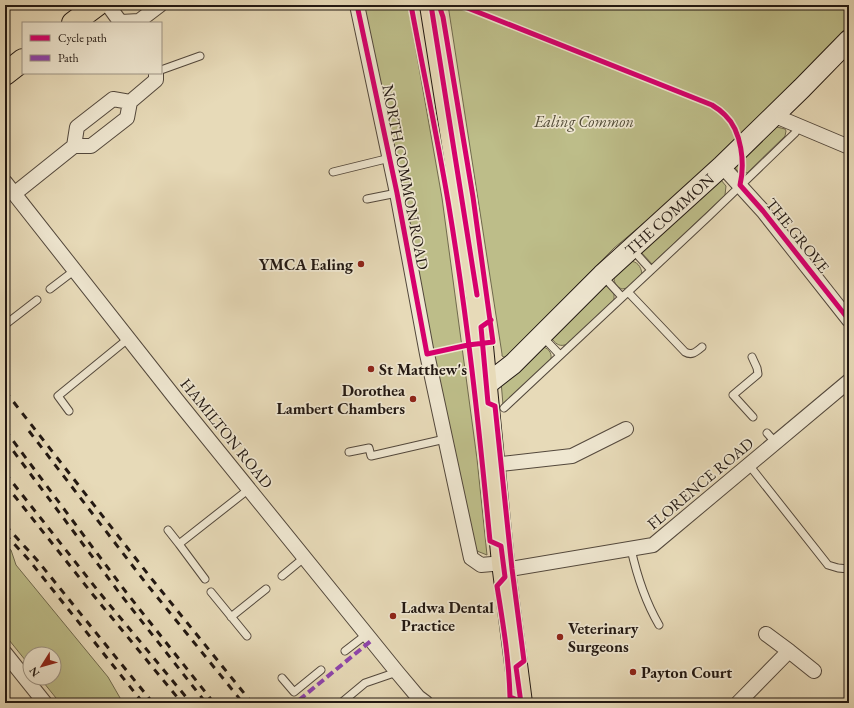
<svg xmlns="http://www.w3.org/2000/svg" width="854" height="708" viewBox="0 0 854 708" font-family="'EB Garamond',serif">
<rect width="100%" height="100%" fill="#e7dab8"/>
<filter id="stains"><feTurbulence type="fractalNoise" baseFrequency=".005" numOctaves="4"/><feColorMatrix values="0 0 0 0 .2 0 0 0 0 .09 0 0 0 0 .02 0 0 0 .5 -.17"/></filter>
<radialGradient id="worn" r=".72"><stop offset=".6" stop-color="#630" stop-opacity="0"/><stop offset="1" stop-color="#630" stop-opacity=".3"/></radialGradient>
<!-- green -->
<path fill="#bdbd89" stroke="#706a4e" d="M360,5H408L442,198L477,459L487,555L477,551L472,537Z
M448,5H849V27L771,106L675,197L614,248L506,358L502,356V354Z
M773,126L785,129L786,131L785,136L747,173L737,171L735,167Z
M721,180L726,186L725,195L652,264L640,251Z
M629,261C637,261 641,266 642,274L627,288L622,289C617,287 614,284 614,277Z
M607,286L614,294V301L568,344C560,347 557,345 552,339L601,287Z
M541,346C548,348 552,352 551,359L503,405L501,381Z
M5,545L11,550L16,565L108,677L123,703H60L40,678H54V654H30V666L5,635Z"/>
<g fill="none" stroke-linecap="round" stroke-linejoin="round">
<!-- lane casing -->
<g stroke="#53483c" stroke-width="9">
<path id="lane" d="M161,70L200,56
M333,172L390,158
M367,199L397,193
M632,249L651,270
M602,275L622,297
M50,289L75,270
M628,292L685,352C692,356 696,352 702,347
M5,323L6,324L37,300
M542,336L560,355
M752,357L757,368L758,374L733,395L753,417
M504,408L709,216L795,133L799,126
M69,411L58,396L129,338
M767,433L776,443
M349,452L369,448L371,456L445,439
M749,465L828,565L838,568L849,569
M168,530L179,544
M631,549C637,576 645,601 659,625
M282,576L305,557
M205,579L179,544L249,489
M211,592L247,636
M231,617L266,589
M345,651L367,634
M282,678L294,692L321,670
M341,703L365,683L397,672"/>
</g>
<!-- street casing -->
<g stroke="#53483c" stroke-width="16">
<path id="street" d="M108,5L121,23
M357,5L397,193L427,354L471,558L481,565L503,563
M121,22L139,21L160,5
M130,102L113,99L77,127L74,146H91L127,118L130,102L156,80V73
M773,115L849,147
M722,166L763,211L849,320
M5,182L176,399L397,672L418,697L426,703
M14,194L74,146
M493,465L572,456L626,429
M504,570L653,545L849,381
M789,651L814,671
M5,653L45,703
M738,703L789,651L766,634"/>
</g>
<!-- secondary casing -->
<g stroke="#221812" stroke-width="22">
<path id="secondary" d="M486,385L513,364L602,275L722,166L802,88L849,40"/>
</g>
<!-- primary casing -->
<g stroke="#221812" stroke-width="24">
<path id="primary" d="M431,5L477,295L503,563L521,703"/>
</g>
<!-- highway casing -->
<g stroke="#221812" stroke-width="24">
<path id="highway" d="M73,23L97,5
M5,74L23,60"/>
</g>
<!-- lane -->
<use href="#lane" stroke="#efe7d1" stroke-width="7"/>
<!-- street -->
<use href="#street" stroke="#efe7d1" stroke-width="14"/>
<!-- secondary -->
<use href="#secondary" stroke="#efe7d1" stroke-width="20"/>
<!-- primary -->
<use href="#primary" stroke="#e7dab8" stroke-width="22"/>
<!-- highway -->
<use href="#highway" stroke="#e7dab8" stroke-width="22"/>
<!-- rail -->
<path stroke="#221812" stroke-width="3" stroke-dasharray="7 7" stroke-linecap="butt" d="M5,391L151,578L252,703
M5,430L126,592L214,703
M29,431L145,582L243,703
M5,440L121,595L206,703
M5,473L99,592L191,703
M5,484L94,596L182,703
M5,525L37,560L153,703
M5,534L29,560L143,703"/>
<!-- quiet -->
<path stroke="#8e44ad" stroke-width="4" stroke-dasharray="8 4" stroke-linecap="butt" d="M299,700L372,640"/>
<!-- cycleway casing -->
<g stroke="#efe7d1" stroke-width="8">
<path id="cycleway" d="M357,5L397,193L427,354L468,345L493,342L473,197L443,17L439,5
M411,5C423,70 437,136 448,201C467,314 479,427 490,541L501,546L505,577L497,586C503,623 509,659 510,697L520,701
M431,5L477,295
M460,5L712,105C717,108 721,111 725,115C742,131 745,164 740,185L763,211L849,320
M491,320L481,327L488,403L495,406L512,569L524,661L516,667L521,703"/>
</g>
<!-- cycleway -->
<use href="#cycleway" stroke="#d6006c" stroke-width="5"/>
</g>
<!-- markers -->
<g fill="#8f2418" stroke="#efe7d1" stroke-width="1.5">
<circle cx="361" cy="264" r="4"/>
<circle cx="371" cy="369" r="4"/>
<circle cx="413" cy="399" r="4"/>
<circle cx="393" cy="616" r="4"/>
<circle cx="560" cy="637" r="4"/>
<circle cx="633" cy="672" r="4"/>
</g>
<g text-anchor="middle" stroke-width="3.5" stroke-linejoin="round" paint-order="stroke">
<!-- park labels -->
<g font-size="16" font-style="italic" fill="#504a36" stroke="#efe7d1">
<text x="584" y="127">Ealing Common</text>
</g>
<!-- street labels -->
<g font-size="16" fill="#221812" stroke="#efe7d1">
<text transform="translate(406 177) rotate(79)" y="6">NORTH COMMON ROAD</text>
<text transform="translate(669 214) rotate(-42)" y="6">THE COMMON</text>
<text transform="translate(798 235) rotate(51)" y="6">THE GROVE</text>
<text transform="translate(227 433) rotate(51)" y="6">HAMILTON ROAD</text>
<text transform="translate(700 483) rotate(-40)" y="6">FLORENCE ROAD</text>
</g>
<!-- poi labels -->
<g font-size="16" font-weight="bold" fill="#221812" stroke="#efe7d1" text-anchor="start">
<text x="353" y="270" text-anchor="end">YMCA Ealing</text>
<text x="379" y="375">St Matthew's</text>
<text x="405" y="396" text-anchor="end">Dorothea<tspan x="405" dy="18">Lambert Chambers</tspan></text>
<text x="401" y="613">Ladwa Dental<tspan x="401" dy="18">Practice</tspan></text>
<text x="568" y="634">Veterinary<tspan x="568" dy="18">Surgeons</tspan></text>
<text x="641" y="678">Payton Court</text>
</g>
</g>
<!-- margin -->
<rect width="854" height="708" fill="none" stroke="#e7dab8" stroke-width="20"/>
<rect x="6" y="6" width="842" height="696" fill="none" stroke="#221812" stroke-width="2"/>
<rect x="10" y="10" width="834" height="688" fill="none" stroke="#221812"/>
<!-- legend -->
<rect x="22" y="22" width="140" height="52" fill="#efe7d1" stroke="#9d9485"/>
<rect x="30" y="35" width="20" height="6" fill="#d6006c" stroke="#9d9485"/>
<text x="58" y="42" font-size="12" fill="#221812">Cycle path</text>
<rect x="30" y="55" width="20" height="6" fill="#8e44ad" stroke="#9d9485"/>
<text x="58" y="62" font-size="12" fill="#221812">Path</text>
<!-- north arrow -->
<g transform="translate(42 666) rotate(233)"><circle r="19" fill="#efe7d1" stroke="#9d9485"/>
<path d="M0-3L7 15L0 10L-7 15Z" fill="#8f2418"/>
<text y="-6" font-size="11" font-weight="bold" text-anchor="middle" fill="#221812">N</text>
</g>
<rect width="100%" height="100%" filter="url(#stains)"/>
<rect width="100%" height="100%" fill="url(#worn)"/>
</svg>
